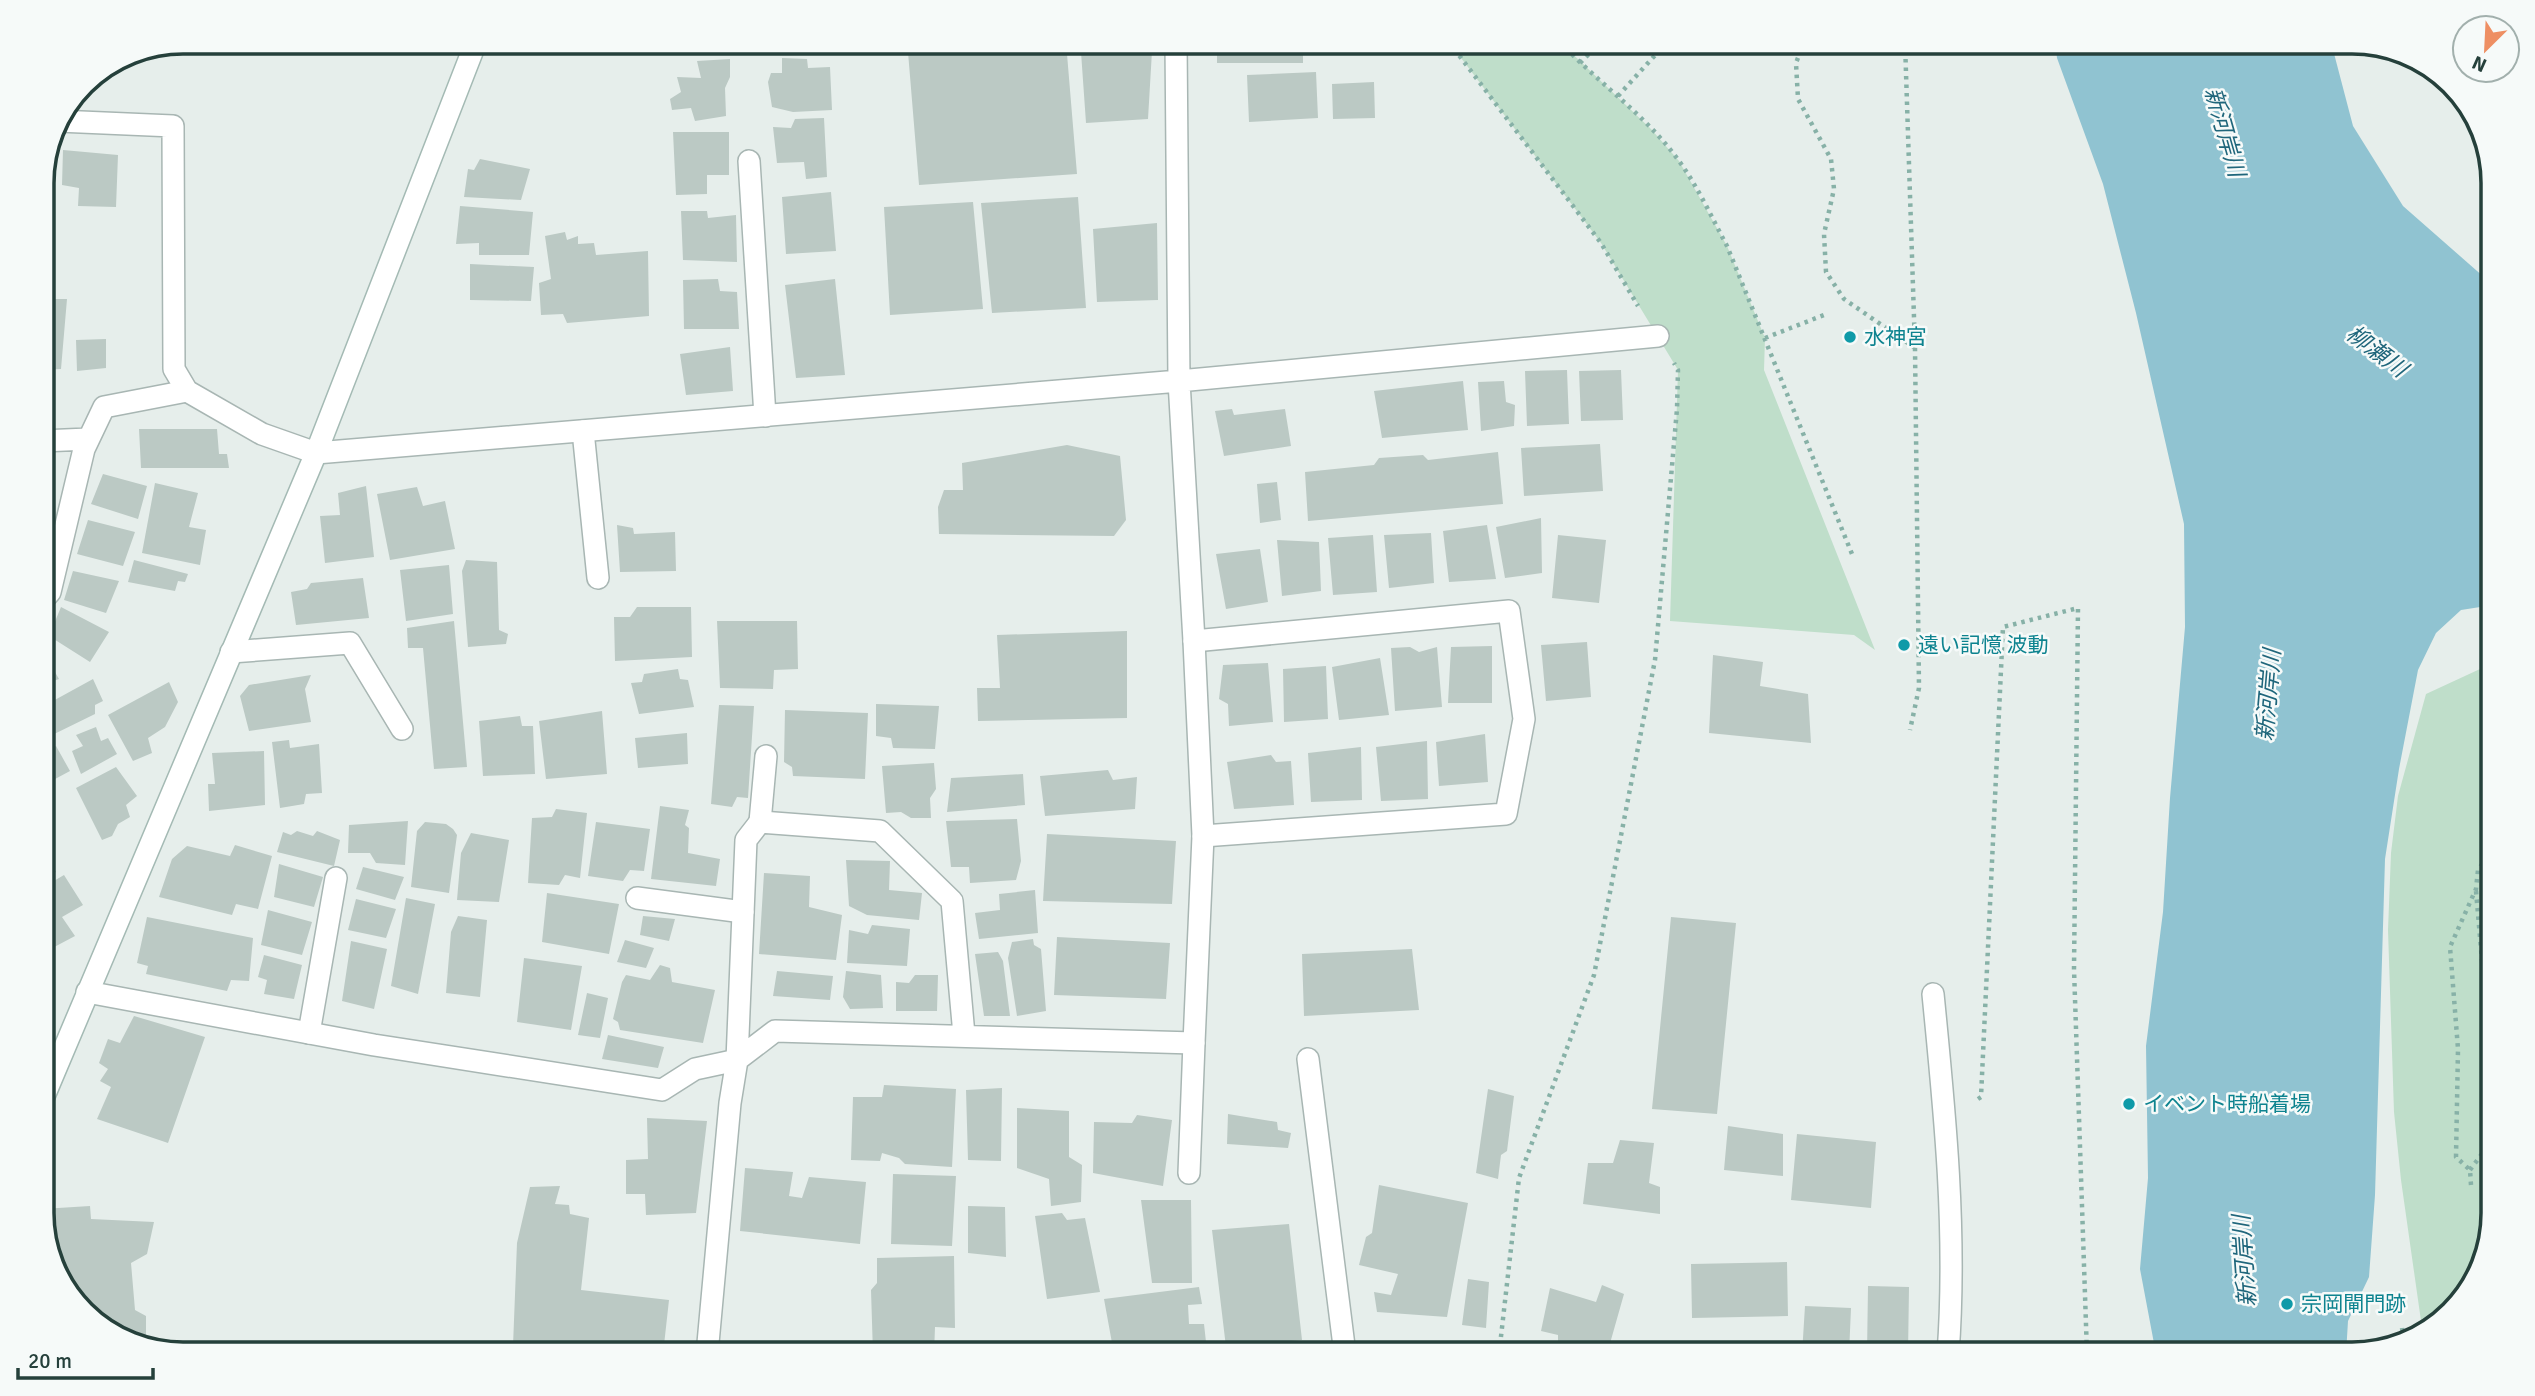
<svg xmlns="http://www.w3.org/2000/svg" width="2535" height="1396" viewBox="0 0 2535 1396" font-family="Signika,'Noto Sans JP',sans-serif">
<rect width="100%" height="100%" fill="#e6eeeb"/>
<!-- green -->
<path fill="#bfdeca" d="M1449,42H1560L1651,129L1679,161L1727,246L1765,338L1764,370L1875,650L1854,635L1670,621L1678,370L1601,243Z
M2493,663V1213L2474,1283L2423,1335L2401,1180L2394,1112L2388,930L2391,853L2398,796L2426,694Z"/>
<!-- water -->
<path fill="#90c3d1" d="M2055,42H2331L2353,126L2403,206L2493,285V605L2461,610L2436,633L2418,670L2399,769L2385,859L2375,1195L2369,1277L2348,1321L2346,1354H2156L2140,1269L2148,1178L2146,1046L2163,912L2170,798L2185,627L2184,524L2136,313L2103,184L2057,58Z"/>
<!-- building -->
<path fill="#bbc9c4" d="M1035,42H1066L1077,174L919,185L908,52Z
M1217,42H1303V63H1217Z
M1152,51L1148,119L1086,123L1081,52Z
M782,58L807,59L808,68L830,67L832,110L793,112L772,107L768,82L771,73H782Z
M730,59V77L725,88L726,116L695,121L691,108L672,110L670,99L681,92L677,77L701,78L697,61Z
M1316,72L1318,118L1249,122L1247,75Z
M1374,82L1375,118L1333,119L1332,84Z
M824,118L827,177L806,179L804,162L777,163L773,127L791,128L795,119Z
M673,132H729V175H707V194L676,195Z
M63,150L118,155L116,207L78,206L79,188L62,185Z
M480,159L530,169L521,200L464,197L468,169L474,170Z
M831,192L836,251L786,254L782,197Z
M1078,197L1086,308L992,313L981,203Z
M973,202L983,309L890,315L884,207Z
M460,206L533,212L529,255H479V243L456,244Z
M681,211H707L708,218L736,215L737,262L683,260Z
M1157,223L1158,300L1097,302L1093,229Z
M565,232L567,240L578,236V244L594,243L596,255L648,251L649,316L567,323L563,314L541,315L539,283L551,279L545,236Z
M470,264L534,267L531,301L470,300Z
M718,279L720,291L737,292L739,329H684L683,280Z
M835,279L845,375L796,378L785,285Z
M42,299H67L61,369L42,370Z
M106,339V368L77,371L76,340Z
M730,347L733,391L686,395L680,354Z
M1567,370L1569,424L1527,426L1525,371Z
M1621,370L1623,420L1581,421L1579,371Z
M1463,381L1468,430L1382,438L1374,391Z
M1504,381L1506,402L1515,405L1514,426L1481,431L1478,382Z
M42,391H48V418L42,419Z
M1232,409L1234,415L1285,409L1291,446L1224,456L1215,411Z
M139,429H217L219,454H227L229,468H141Z
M1600,444L1603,491L1524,496L1521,448Z
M1067,445L1120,456L1126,520L1114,536L939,534L938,507L944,490H963L962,463Z
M1498,452L1503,504L1308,521L1305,472L1374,465L1379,458L1423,455L1428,460Z
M103,474L147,486L138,519L91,504Z
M1277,482L1281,520L1260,523L1257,484Z
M155,483L198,493L189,527L206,530L200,565L142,553Z
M366,486L374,557L325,563L320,516L340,515L338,493Z
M417,487L423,506L445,501L455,549L390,560L377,494Z
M1541,518L1542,573L1505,578L1496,527Z
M88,520L135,532L123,566L77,554Z
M617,525L633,528L634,534L675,532L676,571L620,572Z
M1487,525L1496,579L1449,582L1443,531Z
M1431,533L1434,583L1389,588L1384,535Z
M1373,535L1377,592L1333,595L1328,538Z
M1558,535L1606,540L1599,603L1552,598Z
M1277,540L1319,542L1321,591L1282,596Z
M1260,549L1268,602L1226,609L1216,554Z
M134,560L188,574L185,582L178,581L175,591L128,582Z
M466,560L497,562L499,630L508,634L506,644L468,647L462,571Z
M449,565L453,614L406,621L400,570Z
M73,571L119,581L106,613L64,600Z
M363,578L369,618L296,625L291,592L307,589L311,583Z
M61,607L109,632L90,662L49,636Z
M637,607H691L692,657L615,661L614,617H630Z
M454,621L467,767L434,769L423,648H408L407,628Z
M717,621H797L798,669L774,670L773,689L720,688Z
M1127,631V718L978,721L977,688H1000L997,635Z
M1587,642L1591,697L1546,701L1541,645Z
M1492,646V703H1448L1451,647Z
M1410,647L1419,652L1437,647L1442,707L1395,711L1391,648Z
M42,650L59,679L42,685Z
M1713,655L1763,662L1760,686L1808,694L1811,743L1709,733Z
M1380,658L1389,715L1339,720L1332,667Z
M1268,663L1273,722L1229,726L1228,704L1219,699L1223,665Z
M1326,666L1328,719L1284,722L1283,669Z
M678,669L680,679L688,680L694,707L639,714L631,683L642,682L644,674Z
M311,675L305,689L311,722L249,731L240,696L249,685Z
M93,679L103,701L95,705V714L42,740V707Z
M169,682L178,702L165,727L148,738L152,753L133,761L108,715Z
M876,704L939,706L935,749L893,748L891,738L876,736Z
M719,705L754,706L748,798L737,797L732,807L711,804Z
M785,710L868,713L865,779L793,776L792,767L784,762Z
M602,711L607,774L546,779L539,721Z
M520,716L522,726H533L535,774L483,776L479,721Z
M96,727L101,741L108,738L117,754L81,774L72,751L83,746L76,735Z
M687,733L688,764L638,768L635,738Z
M1485,734L1488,782L1439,786L1436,742Z
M289,740L290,748L319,744L322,793L306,794L304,804L280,808L272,742Z
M1427,741L1428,799L1381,801L1376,747Z
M56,746L70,771L42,786V754Z
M1361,747L1362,800L1311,802L1308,753Z
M264,751L265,805L209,811L208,784H215L212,753Z
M1271,755L1276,762L1291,761L1294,805L1234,809L1227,762Z
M934,763L936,789L930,798L931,818H911L901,812L886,813L882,766Z
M116,767L137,796L126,805L130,817L118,824L112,836L102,840L76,788Z
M1108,770L1113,780L1137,777L1135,809L1045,816L1040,776Z
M1023,774L1025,805L947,812L951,778Z
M660,806L689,810L685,825L689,828L688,853L720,859L716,886L651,879Z
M556,809L587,813L580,878L565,875L559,885L528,883L532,818L552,817Z
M1017,819L1021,861L1016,880L970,883L969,867H951L946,821Z
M408,821L405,865L376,863L370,853H348L349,825Z
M425,822L446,824L453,829L457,835L449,893L411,887L417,831Z
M596,822L650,829L644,871L630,870L623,881L588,876Z
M297,831L313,836L317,831L340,840L334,866L277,852L283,832L291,835Z
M471,833L509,840L499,902L457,900L461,853Z
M1047,834L1176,841L1172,904L1043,901Z
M235,845L272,856L258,909L236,904L232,915L159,897L172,859L187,846L230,856Z
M42,846L56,872L42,879Z
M846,860L890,861L889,890L922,893L919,920L867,915L849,906Z
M279,864L323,877L314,907L274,897Z
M363,867L404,877L395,900L356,889Z
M764,873L810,876L809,907L842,915L836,960L759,954Z
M64,875L83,905L62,917L75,936L43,953L42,888Z
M1035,890L1038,933L979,939L975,913L1000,910L999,894Z
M547,893L619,904L609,954L542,942Z
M406,898L435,904L418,994L391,986Z
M356,899L396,909L386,938L348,930Z
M268,910L312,922L302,955L261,945Z
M458,916L487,920L480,997L446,993L451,932Z
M643,916L675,919L669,941L640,935Z
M147,917L253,938L249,981L231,980L227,991L146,974L148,966L137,963Z
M1671,917L1736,923L1717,1114L1652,1109Z
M872,925L910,929L907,966L847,963L849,930L868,934Z
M1057,937L1170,943L1166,999L1054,995Z
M1033,939L1034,945L1041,949L1046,1011L1017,1016L1008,958L1012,942Z
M625,940L654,948L646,968L617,962Z
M351,941L387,949L374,1009L342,1001Z
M1412,949L1419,1010L1304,1016L1302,954Z
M998,952L1003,961L1010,1016H984L975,954Z
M264,955L302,965L294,999L264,994L267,980L258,977Z
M524,958L582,966L571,1030L517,1022Z
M660,965L670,968L672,982L715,990L703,1043L620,1030L618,1022L613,1019L622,982L626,975L650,980Z
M777,971L833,976L830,1000L773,996Z
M846,971L881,975L883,1008L850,1009L843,997Z
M915,975H938L937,1011H896V982L909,983Z
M587,993L608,998L600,1038L578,1035Z
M134,1016L205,1037L168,1143L97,1119L111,1087L100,1081L108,1069L99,1063L108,1039L120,1043Z
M608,1035L664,1047L658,1068L602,1059Z
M884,1085L956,1089L952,1167L905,1164L899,1158L882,1153L880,1161L851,1160L853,1097H882Z
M1002,1088L1001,1161L968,1160L966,1090Z
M1488,1089L1514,1096L1507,1151L1501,1155L1498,1179L1476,1173Z
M1017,1108L1069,1111V1157L1082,1165L1081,1202L1051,1206L1049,1179L1017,1168Z
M1228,1114L1277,1122L1278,1130L1291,1133L1288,1148L1227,1144Z
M1137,1115L1172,1120L1163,1186L1093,1173L1094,1122L1132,1123Z
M647,1118L707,1121L696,1213L646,1215L645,1194H626V1160L648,1159Z
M1728,1126L1783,1134V1176L1724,1170Z
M1797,1134L1876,1142L1871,1208L1791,1200Z
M1620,1140L1654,1143L1649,1183L1660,1187V1214L1583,1204L1588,1163H1613Z
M745,1168L793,1172L789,1196L802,1198L809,1177L866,1182L860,1244L740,1231Z
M893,1174L956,1176L952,1246L891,1244Z
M1379,1185L1468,1203L1447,1317L1377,1312L1374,1292L1391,1295L1398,1274L1359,1265L1366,1237L1372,1233Z
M560,1186L555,1204L569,1205L570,1214L589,1218L581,1290L669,1300L663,1354H556L513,1346L517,1243L530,1187Z
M1141,1200H1191L1192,1283H1152Z
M90,1206L91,1219L154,1222L147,1254L131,1263L135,1310L146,1316V1344L113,1335L66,1291L42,1222V1209Z
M968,1206L1005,1207L1006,1257L968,1253Z
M1062,1213L1067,1220L1085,1218L1100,1292L1047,1299L1035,1216Z
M1289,1224L1302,1340L1226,1347L1212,1230Z
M954,1256L955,1328L935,1327L934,1354H873L871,1290L877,1283V1258Z
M1787,1262L1788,1316L1692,1318L1691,1264Z
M1468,1279L1489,1282L1486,1328L1462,1325Z
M1602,1285L1624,1294L1607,1354H1594L1558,1344V1335L1541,1331L1550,1288L1596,1302Z
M1868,1286L1909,1287L1908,1354H1867Z
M1199,1287L1202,1304L1188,1305L1189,1324H1204L1206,1342L1147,1354H1114L1104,1299Z
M1805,1306L1851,1308L1849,1354H1802Z"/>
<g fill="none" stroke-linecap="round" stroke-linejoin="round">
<!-- lane casing -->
<g stroke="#a8b6b3" stroke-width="24">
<path id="lane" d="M749,161L765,416
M583,431L598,578
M42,441L88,439
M42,601L50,592L84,449L104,407L187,391
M1194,641L1509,611L1524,719L1506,814L1203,836
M231,652L350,643L402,729
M760,822L766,756
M637,898L743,912
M309,1033L336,878
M1308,1059L1345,1354
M1189,1173L1194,1043"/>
</g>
<!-- street casing -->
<g stroke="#a8b6b3" stroke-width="24">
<path id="street" d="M58,121L173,126L174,369L187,391L262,434L316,453L1179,381L1658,336
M87,992L374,1045L662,1090L695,1069L737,1060L775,1031L1194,1043L1203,836L1194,641L1179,381L1176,42
M1933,994C1945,1114 1957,1234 1948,1354
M707,1354L730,1103L737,1060L746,840L760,822L880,831L952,901L964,1035"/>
</g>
<!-- secondary casing -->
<g stroke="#a4bab4" stroke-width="24">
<path id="secondary" d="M42,1101L316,453L476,42"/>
</g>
<!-- path -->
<path stroke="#87b1a7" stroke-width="4.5" stroke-dasharray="3.5 5" stroke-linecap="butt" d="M1449,42L1601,243L1638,306
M1560,42C1598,83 1646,115 1679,161C1698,187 1712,218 1727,246L1852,554
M1804,42L1796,63L1798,99L1831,159L1834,189L1824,234L1826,272L1844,299L1915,348
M1905,42L1915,348L1919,688L1910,730
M1580,63L1601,42
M1618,96L1667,42
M1765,338L1824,315
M2476,891L2493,1088
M1978,1099L1981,1097L2003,627L2078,608L2074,969L2087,1354
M2470,1170L2493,1139
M2471,1185L2470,1170L2456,1157L2458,1049L2450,947L2476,889L2478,870L2493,849
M2402,1328L2404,1340
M1499,1354L1519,1178L1594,975L1655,660L1677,409L1678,370L1674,363"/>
<!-- lane -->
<use href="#lane" stroke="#fff" stroke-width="21"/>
<!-- street -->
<use href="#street" stroke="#fff" stroke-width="21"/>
<!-- secondary -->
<use href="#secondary" stroke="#fff" stroke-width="21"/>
</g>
<!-- markers -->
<g fill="#0f9aa8" stroke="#f6faf9" stroke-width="2.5">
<circle cx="1850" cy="337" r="7"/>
<circle cx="1904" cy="645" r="7"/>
<circle cx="2129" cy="1104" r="7"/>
<circle cx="2287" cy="1304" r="7"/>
</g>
<g text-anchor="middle" stroke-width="5" stroke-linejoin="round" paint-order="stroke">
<!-- culture labels -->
<g font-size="21" fill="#0d838f" stroke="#f6faf9" text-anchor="start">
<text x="1864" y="344">水神宮</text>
<text x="1918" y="652">遠い記憶 波動</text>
<text x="2143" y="1111">イベント時船着場</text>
<text x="2301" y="1311">宗岡閘門跡</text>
</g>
<!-- water labels -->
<g font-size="23" font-style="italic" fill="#1f667b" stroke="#f6faf9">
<text transform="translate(2225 132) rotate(74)" y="8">新河岸川</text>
<text transform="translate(2377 351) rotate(37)" y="8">柳瀬川</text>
<text transform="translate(2268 695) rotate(-85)" y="8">新河岸川</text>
<text transform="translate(2244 1261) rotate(-94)" y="8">新河岸川</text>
</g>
</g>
<!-- crop -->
<path d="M0 0H2535V1396H0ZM183 54H2352A129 129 0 0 1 2481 183V1213A129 129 0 0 1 2352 1342H183A129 129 0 0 1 54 1213V183A129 129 0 0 1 183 54Z" fill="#f6faf9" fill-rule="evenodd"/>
<path fill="none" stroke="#25403b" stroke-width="3.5" d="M183 54H2352A129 129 0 0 1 2481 183V1213A129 129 0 0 1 2352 1342H183A129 129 0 0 1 54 1213V183A129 129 0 0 1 183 54Z"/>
<!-- north arrow -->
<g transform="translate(2486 49) rotate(204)"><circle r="33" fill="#f6faf9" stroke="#a2b0ad" stroke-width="2"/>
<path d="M0-5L12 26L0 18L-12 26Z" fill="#ee8f63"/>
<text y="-10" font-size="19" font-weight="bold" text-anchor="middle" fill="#25403b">N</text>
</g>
<!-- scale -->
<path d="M18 1368v10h135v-10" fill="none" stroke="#25403b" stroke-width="3.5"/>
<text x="28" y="1368" font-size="21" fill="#25403b" stroke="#f6faf9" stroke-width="5" paint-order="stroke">20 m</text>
</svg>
